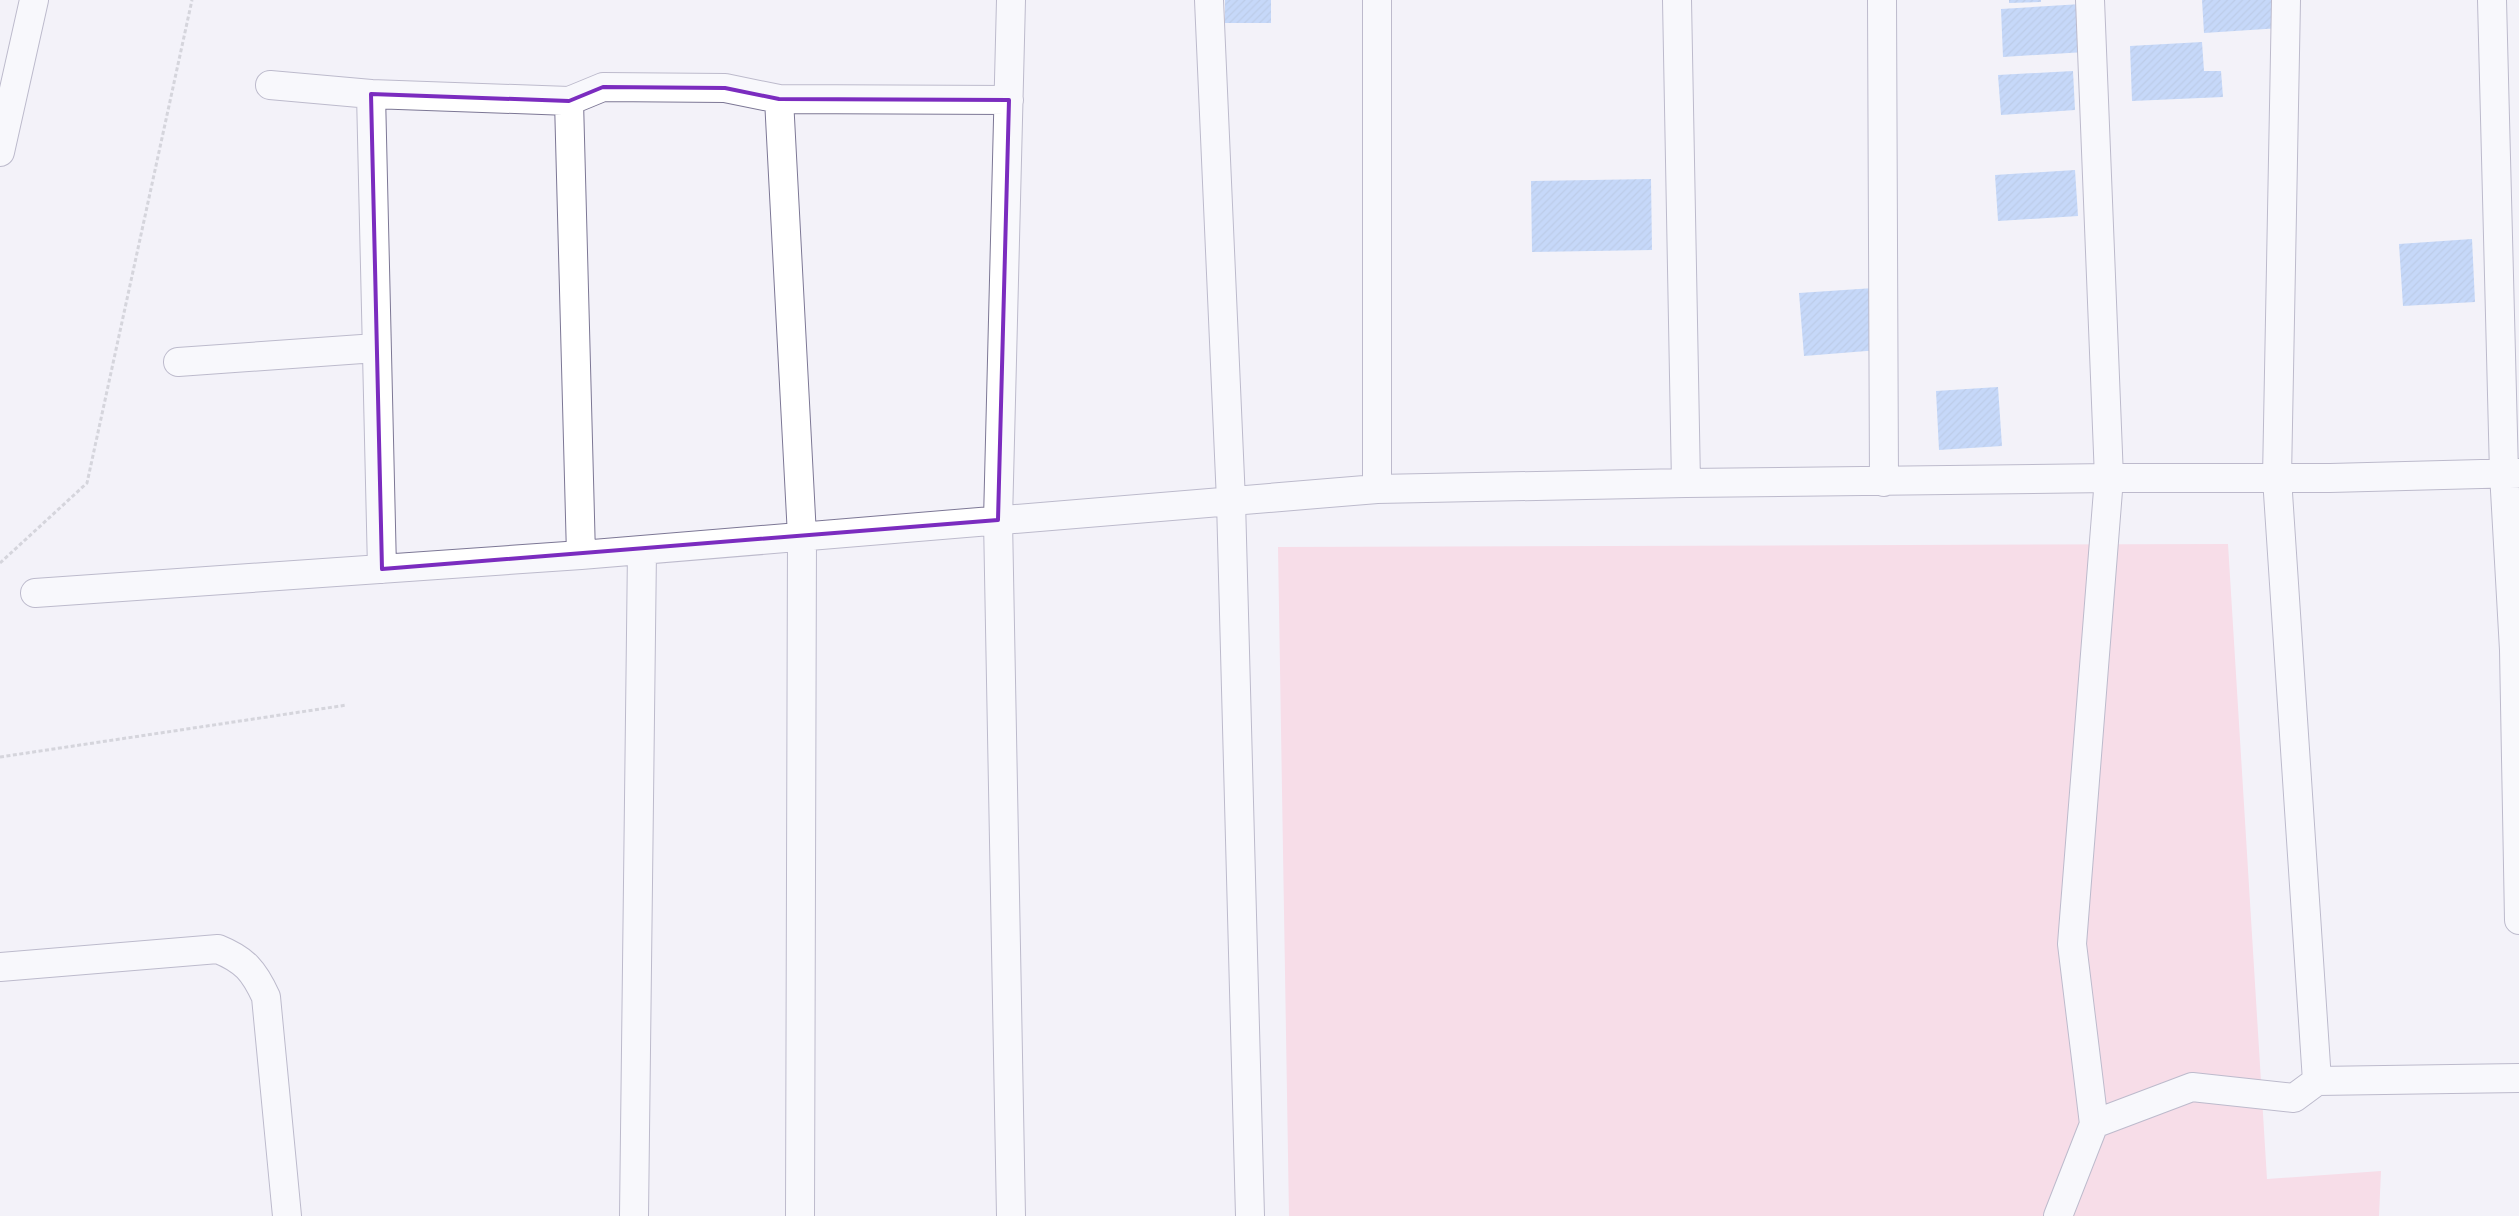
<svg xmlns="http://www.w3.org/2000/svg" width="2519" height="1216" viewBox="0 0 2519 1216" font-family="Karla,sans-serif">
<defs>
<pattern id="building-hatch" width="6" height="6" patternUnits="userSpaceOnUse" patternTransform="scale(1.25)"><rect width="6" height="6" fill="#90b9f8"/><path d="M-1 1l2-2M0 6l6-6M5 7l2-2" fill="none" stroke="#7c9ed4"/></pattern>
</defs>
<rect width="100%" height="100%" fill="#f3f2f9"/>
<!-- green -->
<path fill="#fcc3d3" d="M2228,544L2267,1179L2381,1171L2379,1216H1289L1278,547Z"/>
<!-- building -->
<path fill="url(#building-hatch)" d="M1225,0H1271V23H1225Z
M2009,0H2041V2L2009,3Z
M2202,0H2279L2281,28L2204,33Z
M2082,4L2085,52L2003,57L2001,9Z
M2202,42L2204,71H2221L2223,97L2132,101L2130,46Z
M2073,71L2075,110L2001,115L1998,75Z
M2075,170L2078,216L1998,221L1995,175Z
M1651,179L1652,250L1532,252L1531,181Z
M2472,239L2475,302L2403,306L2399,244Z
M1874,288L1879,350L1804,356L1799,293Z
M1998,387L2002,446L1939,450L1936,391Z"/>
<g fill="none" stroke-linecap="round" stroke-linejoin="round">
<!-- street casing -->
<g stroke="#7c7795" stroke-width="30">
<path id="street" d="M1011,0L998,520L1011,1216
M1209,0L1231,501L1250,1216
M1677,0L1686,483L2109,478H2330L2519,473
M1882,0L1884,482
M2286,0L2277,478L2317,1081
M2492,0L2504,473L2514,650L2519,920
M270,85L371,94
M779,99L802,536L800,1216
M569,101L581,555
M0,152L34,0
M178,362L376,348
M1377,489V0
M382,569L371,94L569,101L603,87L725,88L779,99L1009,100
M35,593L581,555L1377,489L1686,483
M0,967L218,949C245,960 254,971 266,997L287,1216
M2094,1124L2192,1087L2294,1098L2317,1081L2519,1078
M634,1216L642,550
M2058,1216L2094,1124L2072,944L2109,478L2090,0"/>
</g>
<!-- path -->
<path stroke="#b2b1b9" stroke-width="3" stroke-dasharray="4 2.5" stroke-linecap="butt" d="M0,563L87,483L192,0
M0,757L347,705"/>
<!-- street -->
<use href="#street" stroke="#fff" stroke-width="28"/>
</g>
<!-- marked area -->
<path d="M0 0H2519V1216H0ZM603,87L725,88L779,99L1009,100L998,520L382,569L371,94L569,101Z" fill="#f3f2f9" fill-opacity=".55" fill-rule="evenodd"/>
<path fill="none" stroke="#7b2cbf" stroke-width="4" stroke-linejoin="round" d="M603,87L725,88L779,99L1009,100L998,520L382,569L371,94L569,101Z"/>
</svg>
